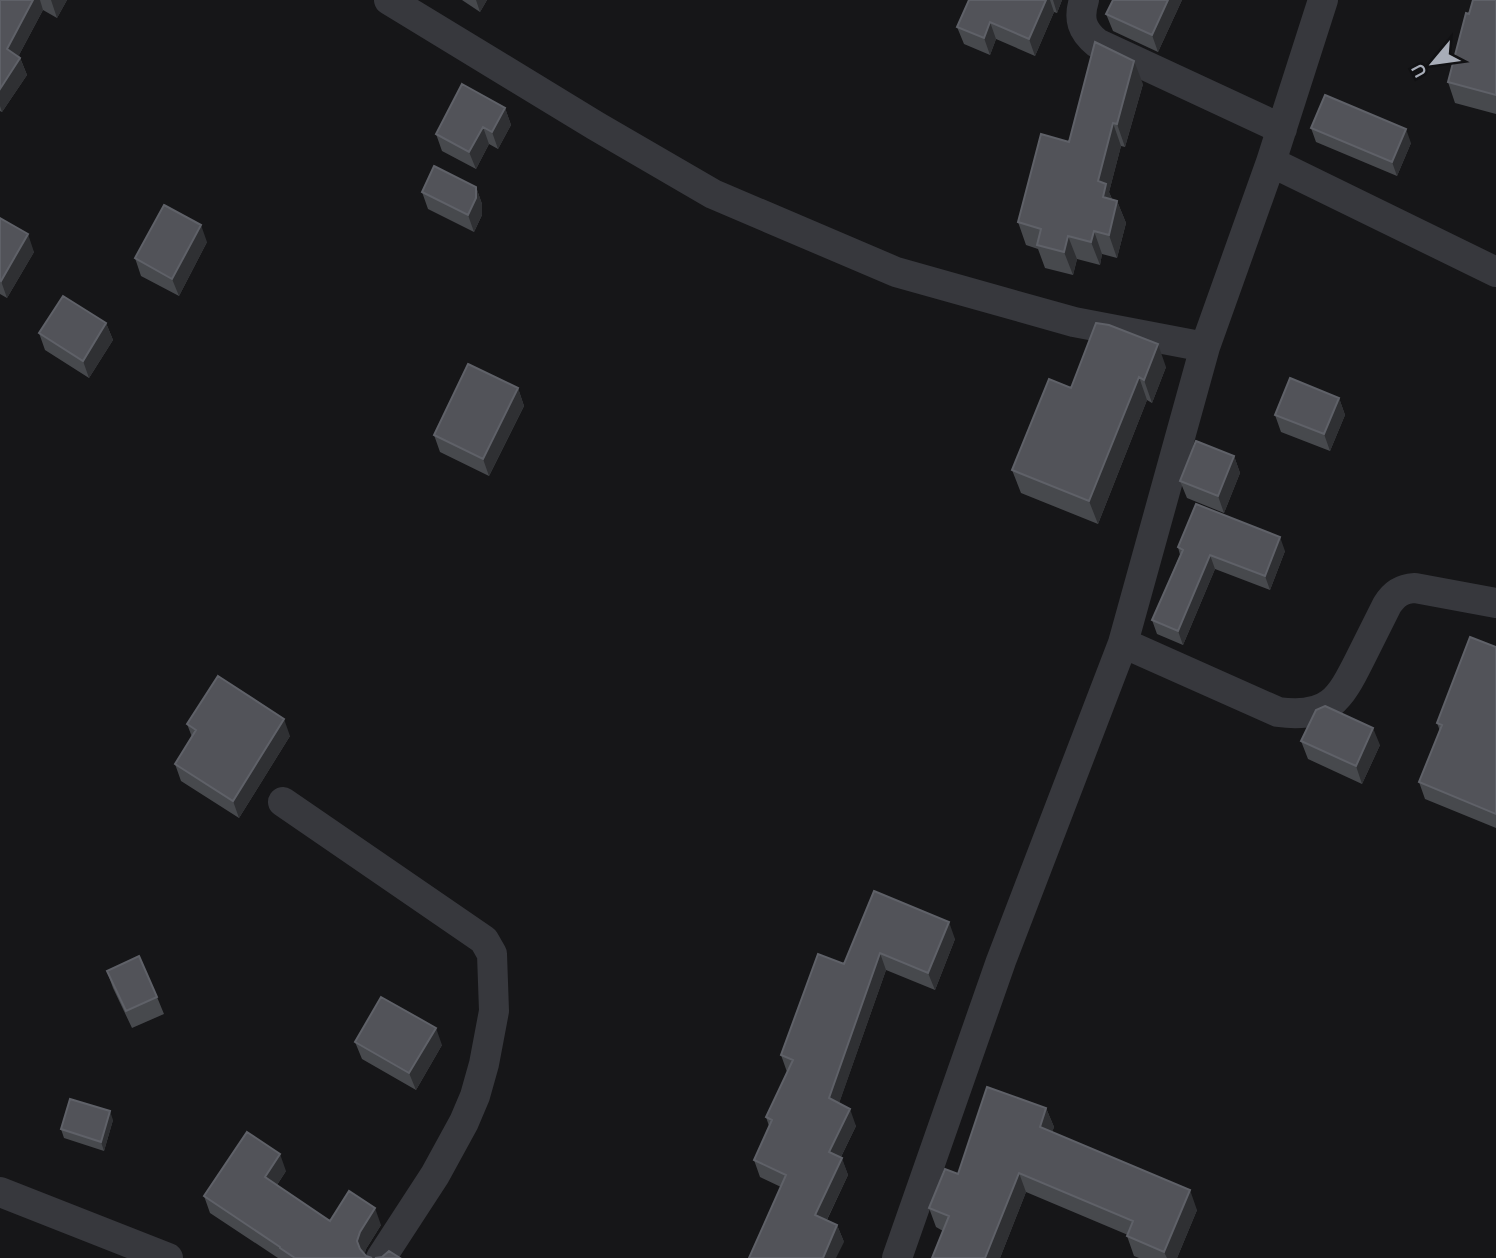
<svg xmlns="http://www.w3.org/2000/svg" width="1496" height="1258" viewBox="0 0 1496 1258" font-family="Karla,sans-serif">
<rect width="100%" height="100%" fill="#161618"/>
<g fill="none" stroke-linecap="round" stroke-linejoin="round">
<!-- street -->
<path stroke="#37383d" stroke-width="30" d="M389,0L596,126L713,194L896,272L1074,322L1205,347
M1084,0C1078,19 1082,31 1097,43L1282,129
M1271,162L1496,272
M1123,643L1278,712C1329,719 1340,699 1360,659C1369,641 1378,623 1387,605C1394,594 1401,589 1415,588L1496,603
M283,802L484,940L492,954L494,1011L484,1064L475,1096L464,1122L435,1175L381,1258
M0,1192L168,1258
M897,1258L1001,961L1123,643L1205,347L1271,162L1323,0"/>
</g>
<!-- wall -->
<path fill="#47494d" d="M0,0H67L57,18L43,10L19,55L27,75L2,112L0,111Z
M462,0H487L480,12Z
M969,0H1062L1057,13L1054,12L1035,56L996,39L990,55L964,44L957,27Z
M1182,0L1158,52L1113,31L1106,14Z
M1496,0V114L1455,103L1448,82L1469,14Z
M1143,84L1125,147L1121,146L1109,192L1112,199L1117,201L1126,223L1117,258L1102,254L1100,265L1077,259L1073,275L1045,268L1038,249L1026,245L1018,222L1069,142Z
M505,108L511,125L498,149L489,144L476,169L442,151L436,134Z
M1311,128L1411,143L1397,176L1316,142Z
M476,187L482,204V215L474,232L428,209L422,192Z
M0,218L34,252L7,298L0,294Z
M207,242L179,296L141,276L135,258Z
M106,323L113,340L89,378L45,350L39,333Z
M1166,367L1152,403L1147,400L1098,524L1021,493L1012,470L1071,388Z
M518,388L524,406L489,476L440,452L434,435Z
M1339,398L1345,415L1330,451L1281,432L1275,415Z
M1234,456L1240,473L1224,513L1187,498L1180,481Z
M1178,547L1285,551L1270,590L1215,569L1183,645L1157,634L1152,620L1180,555Z
M1496,647V828L1425,799L1419,782L1440,731L1437,723Z
M187,724L290,736L239,818L181,781L175,764L192,737Z
M1301,741L1380,745L1362,784L1308,759Z
M874,891L955,939L935,990L886,970L839,1103L856,1126L841,1157L848,1175L827,1220L837,1225L844,1242L781,1187L760,1177L754,1160L769,1126L766,1117L787,1072L781,1055L844,964Z
M107,971L157,997L164,1014L132,1028L113,988Z
M355,1042L442,1045L416,1090L362,1059Z
M1046,1108L1054,1127L1052,1132L1197,1210L1177,1258H1139L1134,1256L1127,1236L1128,1235L1026,1192L1000,1258H932L943,1231L936,1227L929,1208Z
M113,1120L104,1151L64,1138L61,1129Z
M286,1171L277,1185L330,1221L381,1225L366,1249L364,1255L372,1258H278L210,1213L204,1196Z"/>
<!-- shaded-wall -->
<path fill="#2f3033" d="M33,0H40L43,10L19,55V57L7,49Z
M51,0H67L57,18Z
M476,0H487L480,12Z
M1046,0H1050L1054,12L1035,56L1029,39Z
M1053,0H1062L1057,13Z
M1168,0H1182L1158,52L1152,35Z
M990,22L996,39L990,55L984,38Z
M20,58L27,75L2,112L0,106V89Z
M1134,61L1143,84L1125,147L1117,124Z
M505,108L511,125L498,149L492,132Z
M1113,123L1121,146L1109,192L1115,207L1112,220L1098,181Z
M483,127L489,144L476,169L469,152Z
M1406,129L1411,143L1397,176L1392,162Z
M476,187L482,204V215L474,232L468,215Z
M1117,201L1126,223L1117,258L1109,235Z
M201,225L207,242L179,296L172,279Z
M1094,231L1102,254L1100,265L1091,242Z
M28,234L34,252L7,298L1,281Z
M1068,236L1077,259L1073,275L1064,252Z
M106,323L113,340L89,378L83,361Z
M1158,344L1166,367L1152,403L1144,380Z
M1139,377L1147,400L1098,524L1089,501Z
M518,388L524,406L489,476L483,459Z
M1339,398L1345,415L1330,451L1324,434Z
M1234,456L1240,473L1224,513L1218,496Z
M1280,537L1285,551L1270,590L1265,576Z
M1210,555L1215,569L1183,645L1178,631Z
M284,719L290,736L239,818L233,801Z
M1373,728L1380,745L1362,784L1356,766Z
M949,922L955,939L935,990L928,973Z
M880,953L886,970L835,1115L829,1098Z
M436,1028L442,1045L416,1090L409,1073Z
M1046,1108L1054,1127L1047,1147L1040,1127Z
M850,1109L856,1126L835,1169L829,1152Z
M110,1111L113,1120L104,1151L101,1142Z
M280,1154L286,1171L271,1194L265,1177Z
M842,1158L848,1175L821,1232L815,1215Z
M1019,1173L1026,1192L1000,1258H985Z
M1190,1190L1197,1210L1177,1258H1167L1164,1252Z
M375,1208L381,1225L366,1249L364,1258H363L357,1241L360,1232Z
M837,1225L844,1242L836,1258H823Z"/>
<!-- building -->
<path fill="#525359" stroke="#5f6168" stroke-width="2" d="M0,0H33L7,49L20,58L0,89Z
M969,0H1046L1029,39L990,22L984,38L957,27Z
M1113,0H1168L1152,35L1106,14Z
M1473,0H1496V95L1448,82L1466,13L1469,14Z
M1095,42L1134,61L1117,124L1113,123L1098,181L1106,184L1103,197L1117,201L1109,235L1094,231L1091,242L1068,236L1064,252L1037,245L1041,229L1018,222L1041,134L1069,142Z
M462,84L505,108L492,132L483,127L469,152L436,134Z
M1325,95L1406,129L1392,162L1311,128Z
M434,166L476,187V198L468,215L422,192Z
M164,205L201,225L172,279L135,258Z
M0,218L28,234L1,281L0,280Z
M63,296L106,323L83,361L39,333Z
M1096,323L1109,325L1158,344L1144,380L1139,377L1089,501L1012,470L1049,379L1071,388Z
M468,364L518,388L483,459L434,435Z
M1290,378L1339,398L1324,434L1275,415Z
M1196,441L1234,456L1218,496L1180,481Z
M1196,504L1280,537L1265,576L1210,555L1178,631L1152,620L1183,550L1178,547Z
M1470,637L1496,647V814L1419,782L1442,725L1437,723Z
M218,676L284,719L233,801L175,764L196,730L187,724Z
M1325,706L1373,728L1356,766L1301,741L1316,710Z
M874,891L949,922L928,973L880,953L829,1098L850,1109L829,1152L842,1158L815,1215L837,1225L823,1258H749L786,1175L754,1160L772,1120L766,1117L793,1060L781,1055L818,954L844,964Z
M139,956L157,997L126,1011L107,971Z
M381,997L436,1028L409,1073L355,1042Z
M987,1087L1046,1108L1040,1127L1190,1190L1164,1252L1127,1236L1133,1221L1019,1173L985,1258H932L949,1216L929,1208L945,1169L958,1174Z
M70,1099L110,1111L101,1142L61,1129Z
M247,1132L280,1154L265,1177L330,1221L349,1191L375,1208L360,1232L357,1241L360,1249L366,1256L372,1258H295L280,1248V1247L204,1196Z
M389,1251L400,1258H375L382,1257Z"/>
<!-- north arrow -->
<g transform="translate(1433 63) rotate(241)" stroke="#111113" stroke-width="5" paint-order="stroke">
<path d="M0-5L12 26L0 18L-12 26Z" fill="#a8adb8"/>
<text y="-10" font-size="19" font-weight="bold" text-anchor="middle" fill="#a8adb8">U</text>
</g>
</svg>
